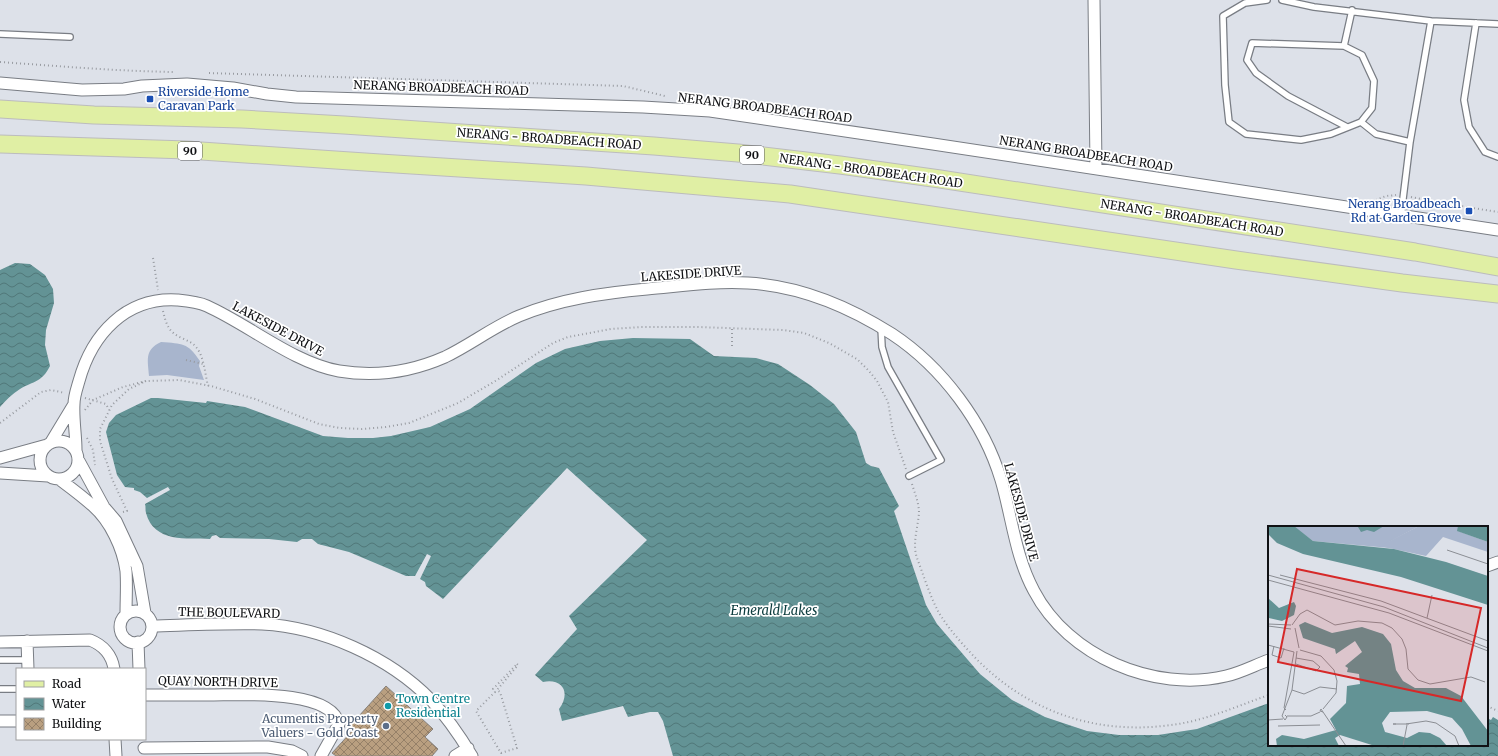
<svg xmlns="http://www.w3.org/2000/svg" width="1498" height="756" viewBox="0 0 1498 756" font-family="Merriweather,serif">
<defs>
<pattern id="water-waves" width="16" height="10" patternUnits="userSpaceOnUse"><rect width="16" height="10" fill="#639395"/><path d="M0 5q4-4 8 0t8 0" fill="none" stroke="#507778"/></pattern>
<pattern id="building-cross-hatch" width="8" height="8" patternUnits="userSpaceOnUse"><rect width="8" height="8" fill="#b99f80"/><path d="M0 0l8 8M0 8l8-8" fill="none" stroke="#958068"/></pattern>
</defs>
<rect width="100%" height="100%" fill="#dde1e9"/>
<!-- park -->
<path fill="#a8b5cd" d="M161,342C183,344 187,342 200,361L199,366L204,380L167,375L149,376C148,360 144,350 161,342Z"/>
<!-- water -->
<path fill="url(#water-waves)" d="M15,263L30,264L45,275L53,289L54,303L46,330L45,345L50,366C42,382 34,381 20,389C12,394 6,400 0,407V270Z
M633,338L690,339L714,356L756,358L778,364L810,385L834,404L856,432L866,463L871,466L879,468L899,506L894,511L926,605L937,624L980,674L1012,700L1045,717L1087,731L1119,735H1158L1197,729L1269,703V745H1487V718L1491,720L1493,717L1498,720V756H673L663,721L658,712H650L628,717L623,706L562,721L559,709C571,693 563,678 543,682L535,675L577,629L569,616L647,540L567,468L443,599L426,586L425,582L420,579L431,556L427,554L415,576H406L349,552L318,544L312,539H302L297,542L269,539L220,538L216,535L212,536L210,539C187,538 154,543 146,513C145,510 146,507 145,504L170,490L168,487L147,498L140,492L134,490V488L125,487L117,475L106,432L109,423L116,415L151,398H158L206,403L207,401L245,407L323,436L348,438H373L391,436L430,427L470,409L536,363L565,349L600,341Z"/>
<!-- building -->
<path fill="url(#building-cross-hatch)" stroke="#88827c" d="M386,686L433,729L425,737L438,749L432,756H336L332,753L353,730L349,727Z"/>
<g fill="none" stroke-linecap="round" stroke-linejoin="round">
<!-- lane casing -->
<g stroke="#797d84" stroke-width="8">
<path id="lane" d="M1267,0L1245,3L1223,16L1225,85L1229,122L1246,134L1301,140L1331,134L1361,122L1376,134L1410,142
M1282,0L1314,7L1431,21
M1476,23L1464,100L1469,127L1485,152L1498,157
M0,34L70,37
M1344,46L1352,10
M1347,127L1288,96L1256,73L1247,60L1252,43L1344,46L1362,55L1374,81L1372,108L1361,122
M1401,215L1410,142L1431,21L1498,24
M881,327L882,347L888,367L941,460L909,476
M0,660H27
M0,689H17"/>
</g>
<!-- street casing -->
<g stroke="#797d84" stroke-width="13">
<path id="street" d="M1094,0L1096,168
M0,83L82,90L124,89L142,86L187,84L233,88L267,94L296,97L643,107L710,111L933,144L1498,230
M40 460a19 19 0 1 1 38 0a19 19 0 1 1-38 0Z
M51,442L74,404
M76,450C76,435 73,419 74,404C74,396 77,388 79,381C92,334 126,297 177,300C187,301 198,302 207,306C249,325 294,363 339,371C375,377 411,372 445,357C470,345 493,327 519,316C560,299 604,293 647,289C681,286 714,281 748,283C800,286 848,306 892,334C942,367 984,423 1001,480C1012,517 1015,556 1034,591C1068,656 1154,693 1226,676C1240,673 1255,665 1269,660
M0,458L47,445
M79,461L104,507L116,521L137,566L145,613
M0,473L48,476
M59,479C71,488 82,496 93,506C110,521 123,548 126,571C127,585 126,600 126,614
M1487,566L1498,562
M120 627a16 16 0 1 1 32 0a16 16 0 1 1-32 0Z
M152,626C188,625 227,623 262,624C322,627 389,657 431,700C447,717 460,736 472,756
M27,641L28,669
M0,642L90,640C103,645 112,655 114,669
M138,642L139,669
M145,695C167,695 190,695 212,695C240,695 331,689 339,724L321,756
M0,721H17
M115,739L116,756
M144,748L268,747L292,751L302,756
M455,756L468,748"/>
</g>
<!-- primary casing -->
<g stroke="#bcbcbd" stroke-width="19">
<path id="primary" d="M0,109L94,115L242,119L344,125L654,146L738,153L840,165L940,179L1415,252L1498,267
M0,144L187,150L380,163L586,176L790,194L1236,260L1402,283L1498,294"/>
</g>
<!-- path -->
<path stroke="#989ba1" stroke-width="2" stroke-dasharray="1 3" stroke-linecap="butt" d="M0,62C58,66 115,71 173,72
M209,73L623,86L665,96
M1411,197L1441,203L1498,212
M1376,200L1386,196L1396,195
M153,258L158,290
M163,311C166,324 169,333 182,338C187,341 192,342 196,347C204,356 205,374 208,386
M732,329V347
M186,360L203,364
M85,398L106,404L109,410
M85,410L93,400L123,387L146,381L179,380L211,386L255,399L319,424L340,428L362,429L386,427L409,423L458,403L497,380L553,343L568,337L611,329L641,327H698L783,330L804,333L829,343L857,359L869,371L877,381L888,402L893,432L906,469
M0,423L41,392L51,390L65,393
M87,438L93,450L95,465
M912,484C915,494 919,503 919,513C918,527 912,544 917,558C923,574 930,596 938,611C946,625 957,638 968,650C1021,709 1092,736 1171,725C1205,721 1237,706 1269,695
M123,512L127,511L112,479L100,441V429L112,405L129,389L146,381
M517,664L518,665L497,690L500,692L517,748L501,753L476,711L495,692L493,689Z
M1487,706L1498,711"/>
<!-- lane -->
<use href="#lane" stroke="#fff" stroke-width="5.5"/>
<!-- street -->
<use href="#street" stroke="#fff" stroke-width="11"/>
<!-- primary -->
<use href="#primary" stroke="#e0efa4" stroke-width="17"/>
</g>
<!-- markers -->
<g fill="#1a4fb4" stroke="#fff" stroke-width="1.5">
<rect x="146" y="95" width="8" height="8" rx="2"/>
<rect x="1465" y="207" width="8" height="8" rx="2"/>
</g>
<circle fill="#0f9aa8" stroke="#fff" stroke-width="1.5" cx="388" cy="706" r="4"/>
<circle fill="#5c6f8a" stroke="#fff" stroke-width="1.5" cx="386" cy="726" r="4"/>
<g text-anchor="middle" stroke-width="3.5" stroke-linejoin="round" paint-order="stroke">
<!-- shield labels -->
<g fill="#fff" stroke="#58585a" stroke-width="1">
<rect x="178" y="142" width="24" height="18" rx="3"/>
<rect x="740" y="146" width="24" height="18" rx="3"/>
</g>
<g font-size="11" font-weight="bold" fill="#101114">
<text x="190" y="155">90</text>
<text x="752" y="159">90</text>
</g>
<!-- street labels -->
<g font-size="12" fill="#101114" stroke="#fff">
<text transform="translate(441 88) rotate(2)" y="4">NERANG BROADBEACH ROAD</text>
<text transform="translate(765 108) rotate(7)" y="4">NERANG BROADBEACH ROAD</text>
<text transform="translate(549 139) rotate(4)" y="4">NERANG - BROADBEACH ROAD</text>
<text transform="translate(1086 154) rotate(9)" y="4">NERANG BROADBEACH ROAD</text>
<text transform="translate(871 171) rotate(8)" y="4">NERANG - BROADBEACH ROAD</text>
<text transform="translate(1192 218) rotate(9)" y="4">NERANG - BROADBEACH ROAD</text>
<text transform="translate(691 274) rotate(-4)" y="4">LAKESIDE DRIVE</text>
<text transform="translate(278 329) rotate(28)" y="4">LAKESIDE DRIVE</text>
<text transform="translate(1021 512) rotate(75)" y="4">LAKESIDE DRIVE</text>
<text transform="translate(229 613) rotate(1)" y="4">THE BOULEVARD</text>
<text transform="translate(218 682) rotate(1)" y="4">QUAY NORTH DRIVE</text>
</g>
<!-- transit labels -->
<g font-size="12" fill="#164399" stroke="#fff" text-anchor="start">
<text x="158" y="96">Riverside Home<tspan x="158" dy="14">Caravan Park</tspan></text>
<text x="1461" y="208" text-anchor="end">Nerang Broadbeach<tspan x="1461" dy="14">Rd at Garden Grove</tspan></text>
</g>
<!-- culture labels -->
<g font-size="12" fill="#0d838f" stroke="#fff" text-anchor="start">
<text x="396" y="703">Town Centre<tspan x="396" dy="14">Residential</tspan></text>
</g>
<!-- service labels -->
<g font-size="12" fill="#4e5e75" stroke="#fff" text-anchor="end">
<text x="378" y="723">Acumentis Property<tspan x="378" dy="14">Valuers - Gold Coast</tspan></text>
</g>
<!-- water labels -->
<g font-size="13" font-style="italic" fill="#0c3c3e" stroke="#fff">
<text x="774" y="615">Emerald Lakes</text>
</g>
</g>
<!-- overview -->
<g transform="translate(1268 526)">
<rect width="220" height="220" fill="#dde1e9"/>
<path d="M151,0L121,16L122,22L45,15L26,1Z" fill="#a8b5cd"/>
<path d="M151,0H190V5L220,16V26L175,11L158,30L112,20Z" fill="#a8b5cd"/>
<path d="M26,0L45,15L126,23L178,36L220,50V79L133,51L35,28L9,17L0,8V0ZM116,0L106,6L99,4L93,6L90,1ZM190,0H220V16L189,5ZM0,72L11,82L26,76L28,80L26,89L14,95L1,92ZM37,96L64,107L94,101L115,108L123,118L128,144L135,155L147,162H178L193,170L220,205V220H203L194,203L184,192L159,185L122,186L114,197L117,206L139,212L151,206L162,207L172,212L179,220H107L72,209L67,212L71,220H9L8,213L14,209L36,213L68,204L62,193L78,177L79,160L92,158L91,148L79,146L80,142L77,140L94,126L87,115L68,128L67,123L35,112L31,99Z" fill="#639395"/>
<path fill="none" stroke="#8b8e94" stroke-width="1" d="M179,24L220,38M0,49L116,81L220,122M12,49L113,75L220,115M0,54L121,87L220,125M159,92L164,69M0,98L23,99M24,99L32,88L39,84L67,99L90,95L114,97L124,102L134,113L138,123L140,143L150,154L162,158L203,151L217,156M0,100L23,103M27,102L31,122M0,119L26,126L16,182L18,184M6,120L4,129L13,132L16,122M32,124L53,130L66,144L69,155L68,167L55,183M29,125L24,164L36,168L52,161L69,163M28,138L48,145L52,141L45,135L28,132M55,186L52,185L53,183L78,220M17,189L19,191L17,194L14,190L24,164M19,190H43L52,186M0,194L15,193M128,198H125H138M141,198H138L158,195L168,197L187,210L191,220M10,200L52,199M135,220L139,199"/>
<path fill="#d62828" fill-opacity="0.15" stroke="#d62828" stroke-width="2" d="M29,43L213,82L193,175L10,136Z"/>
<rect width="220" height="220" fill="none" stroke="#101114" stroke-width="2"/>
</g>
<!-- legend -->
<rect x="16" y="668" width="130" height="72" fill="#ffffff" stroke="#9fa0a1"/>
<rect x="24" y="681" width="20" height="6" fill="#e0efa4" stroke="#9fa0a1"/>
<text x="52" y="688" font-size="12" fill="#101114">Road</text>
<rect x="24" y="698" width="20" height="12" fill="url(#water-waves)" stroke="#9fa0a1"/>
<text x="52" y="708" font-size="12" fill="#101114">Water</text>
<rect x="24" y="718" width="20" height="12" fill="url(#building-cross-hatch)" stroke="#9fa0a1"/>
<text x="52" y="728" font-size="12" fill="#101114">Building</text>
</svg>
